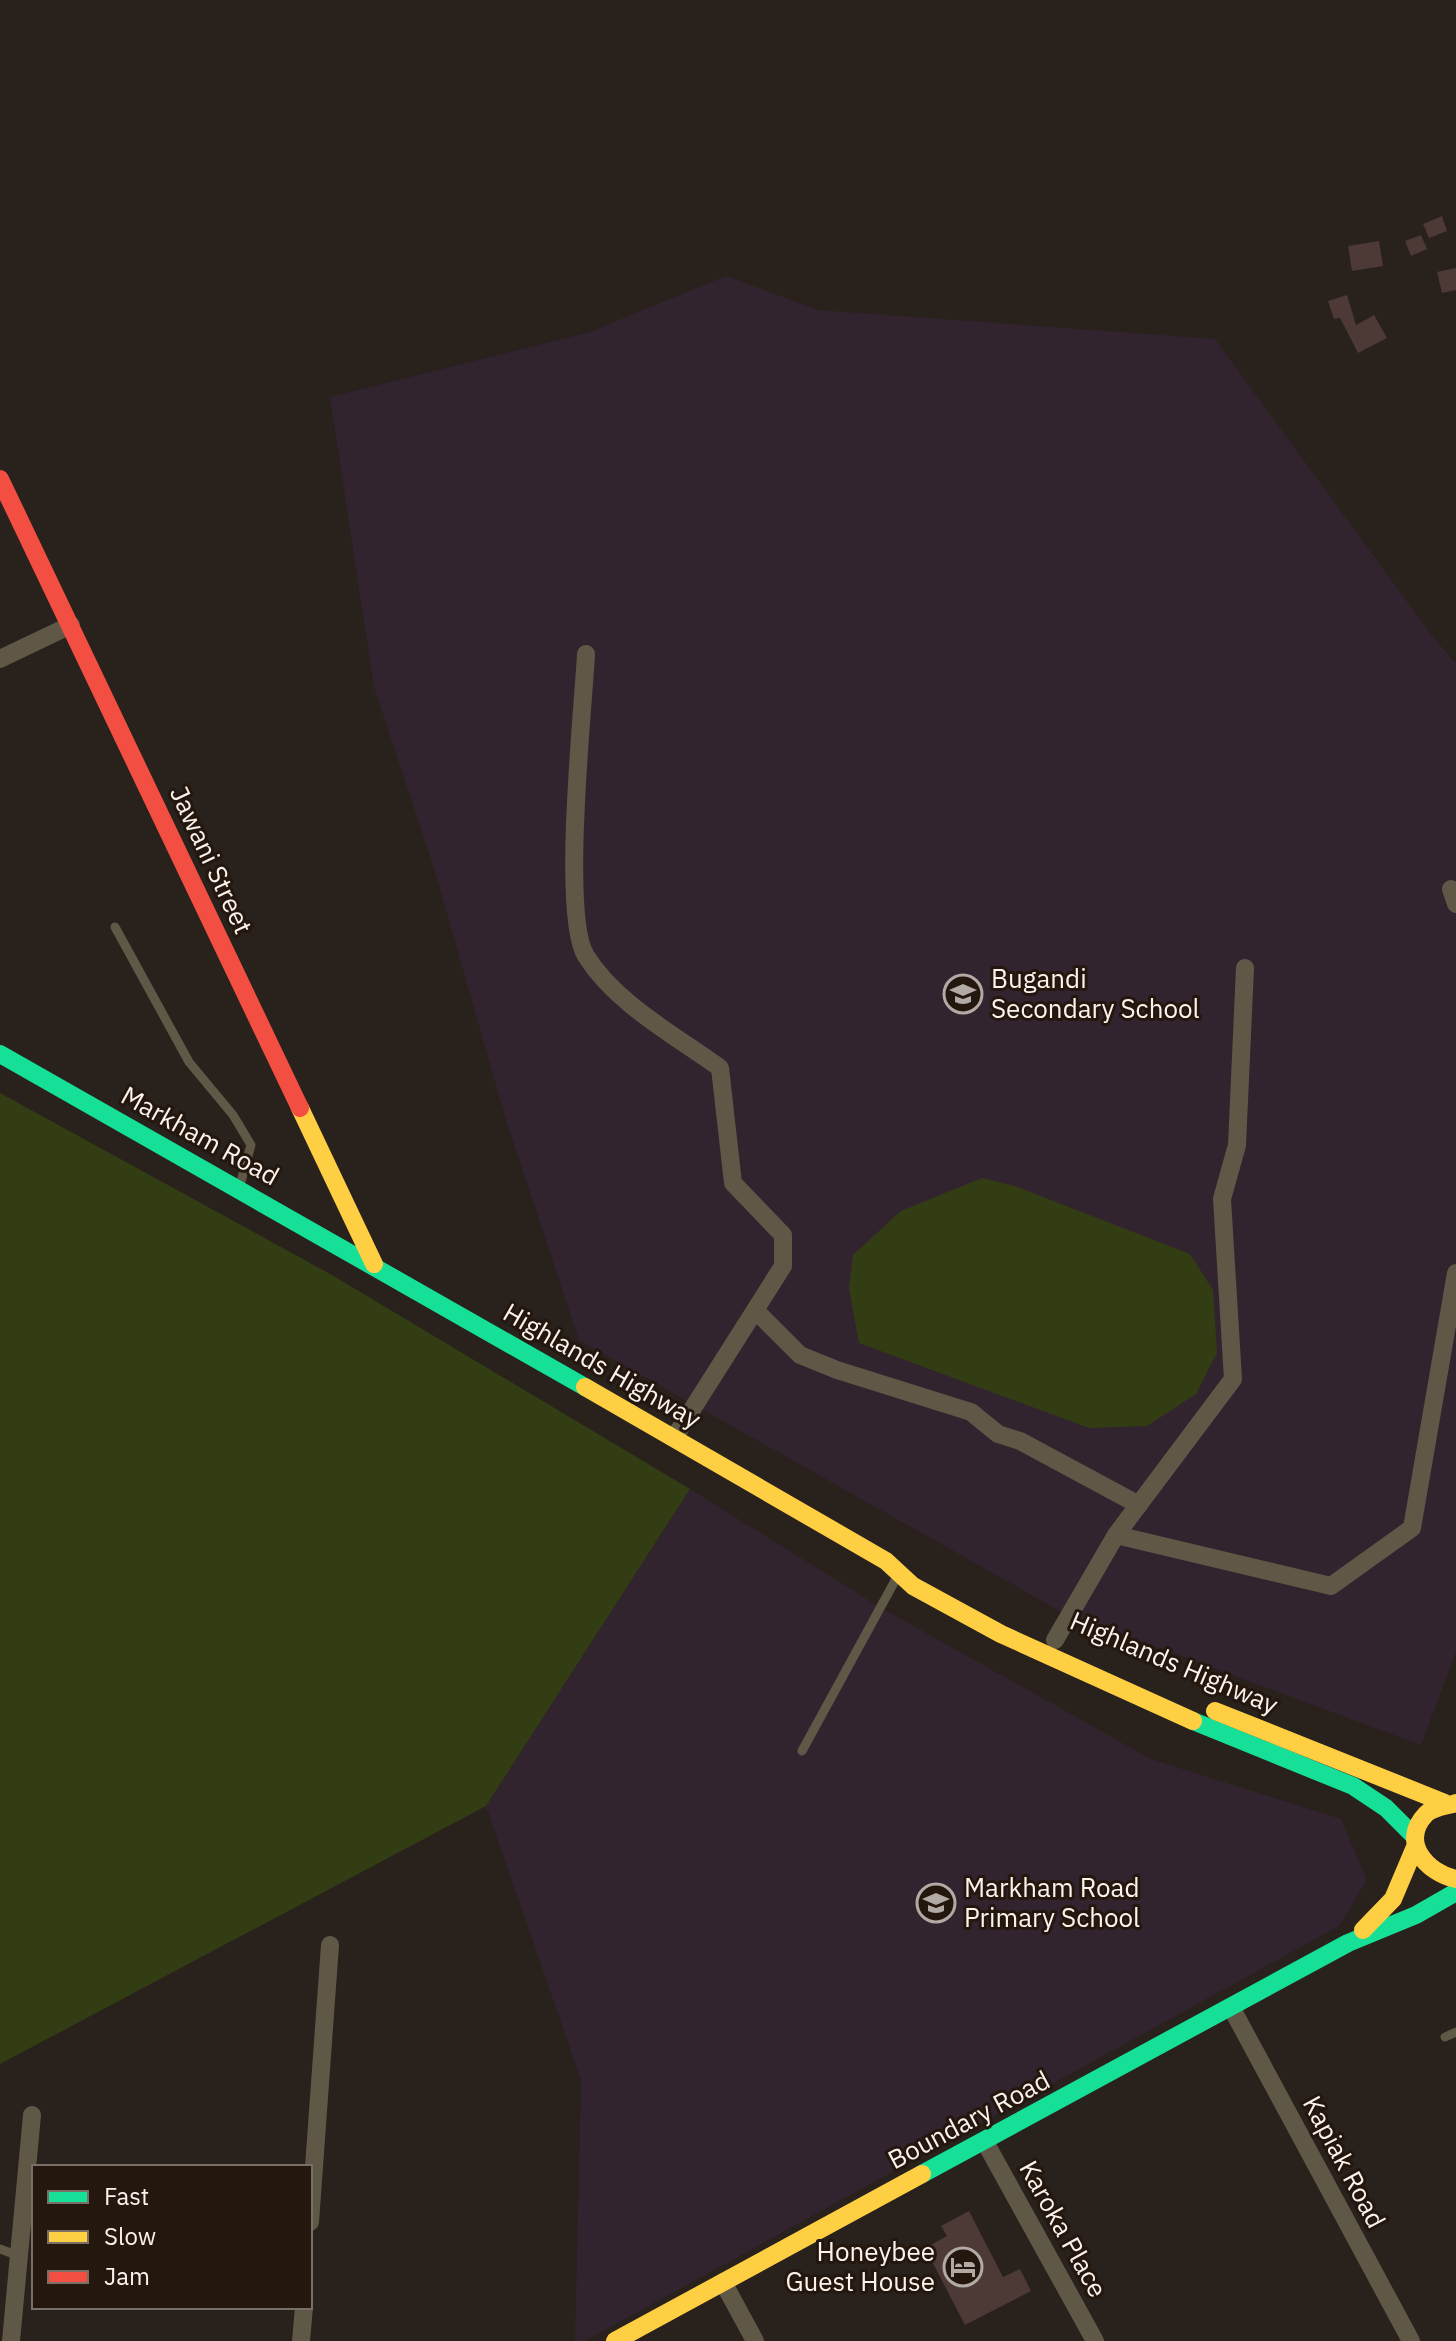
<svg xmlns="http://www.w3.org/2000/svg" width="1456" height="2341" viewBox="0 0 1456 2341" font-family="'IBM Plex Sans',sans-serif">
<rect width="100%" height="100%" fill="#28211c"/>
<!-- education -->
<path fill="#32242e" d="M726,276L818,310L1215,339L1433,637L1456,663V1652L1421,1745L1060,1611L579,1340L506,1120L434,868L374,687L330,397L590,332Z
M690,1489L878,1606L1151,1759L1341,1819L1367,1880L1339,1926L585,2341H575L581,2080L486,1806Z"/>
<!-- green -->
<path fill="#333d14" d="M0,1093L332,1275L690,1489L486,1806L0,2064Z
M982,1178L1015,1186L1190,1254L1213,1290L1217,1353L1196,1394L1147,1426L1089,1428L859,1343L849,1288L853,1255L901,1211Z"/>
<!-- building -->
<path fill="#4d3935" d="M1442,216L1447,231L1429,238L1423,224Z
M1421,235L1427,249L1411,256L1405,241Z
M1379,241L1383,266L1352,271L1348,246Z
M1456,268V290L1442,293L1437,272Z
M1347,295L1356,325L1374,315L1387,338L1358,353L1340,318L1334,319L1328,301Z
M969,2211L1003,2277L1020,2269L1031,2291L965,2325L925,2248L947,2236L941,2226Z"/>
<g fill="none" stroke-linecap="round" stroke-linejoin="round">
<!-- lane -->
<path stroke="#5f5847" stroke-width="9" d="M115,927L189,1062L233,1115L251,1145L240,1185
M802,1751L897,1577
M1445,2037L1456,2032
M0,2249L19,2256"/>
<!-- street -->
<path stroke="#5f5847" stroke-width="18" d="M586,654C583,711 561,916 586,956C616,1004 676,1036 720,1068L733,1183L783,1235V1266L674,1438
M0,659L71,625
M1451,889L1456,904
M755,1310L800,1355L837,1370L971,1412L998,1434L1020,1441L1139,1505
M1116,1535L1331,1586L1412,1528L1456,1273
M1055,1640L1116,1535L1233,1379L1222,1199L1237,1145L1245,968
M1231,2007L1411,2341
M985,2142L1095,2341
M310,2222L330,1945
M723,2282L755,2341
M11,2341L32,2115
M301,2341L304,2307"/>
<!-- fast -->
<path stroke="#16e098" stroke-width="18" d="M0,1054L585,1387
M1193,1721L1353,1786L1386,1808L1415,1837
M922,2174L1348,1943L1416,1915L1456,1892"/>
<!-- slow -->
<path stroke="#ffcf43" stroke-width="18" d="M300,1108L374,1264
M585,1387L886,1561L913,1586L1001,1634L1193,1721
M1215,1711L1445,1803
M1456,1803C1447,1806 1433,1807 1426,1814C1399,1842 1427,1873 1456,1879
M1363,1930L1393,1899L1415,1847
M615,2341L922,2174"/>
<!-- jam -->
<path stroke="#f24e42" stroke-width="18" d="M0,479L300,1108"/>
</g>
<!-- icons -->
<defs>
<g id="school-ring" transform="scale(2)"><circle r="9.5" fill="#23170e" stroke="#b2aaa4" stroke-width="1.5"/><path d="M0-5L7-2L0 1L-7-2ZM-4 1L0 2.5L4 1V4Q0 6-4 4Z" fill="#b2aaa4"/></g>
<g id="hotel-ring" transform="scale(2)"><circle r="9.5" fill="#23170e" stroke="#b2aaa4" stroke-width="1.5"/><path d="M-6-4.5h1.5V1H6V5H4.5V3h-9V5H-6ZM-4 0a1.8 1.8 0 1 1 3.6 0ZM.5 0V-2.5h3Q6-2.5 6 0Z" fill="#b2aaa4"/></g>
</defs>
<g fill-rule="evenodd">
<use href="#school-ring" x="963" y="994"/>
<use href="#school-ring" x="936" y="1903"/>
<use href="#hotel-ring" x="963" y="2267"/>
</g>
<g text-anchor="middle" stroke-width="6" stroke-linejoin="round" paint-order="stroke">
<!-- street labels -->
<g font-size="26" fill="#fcf3ed" stroke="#23170e">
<text transform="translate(211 860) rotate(65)" y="9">Jawani Street</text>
<text transform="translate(200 1136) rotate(29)" y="9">Markham Road</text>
<text transform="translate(602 1366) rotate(30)" y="9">Highlands Highway</text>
<text transform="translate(1174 1663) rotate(23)" y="9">Highlands Highway</text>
<text transform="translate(969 2120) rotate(-28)" y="9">Boundary Road</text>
<text transform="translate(1344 2162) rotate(62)" y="9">Kapiak Road</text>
<text transform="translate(1063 2229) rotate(61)" y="9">Karoka Place</text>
</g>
<!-- poi labels -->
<g font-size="26" fill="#fcf3ed" stroke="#23170e" text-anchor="start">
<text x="991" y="988">Bugandi<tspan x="991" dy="30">Secondary School</tspan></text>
<text x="964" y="1897">Markham Road<tspan x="964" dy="30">Primary School</tspan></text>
<text x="935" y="2261" text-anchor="end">Honeybee<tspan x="935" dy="30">Guest House</tspan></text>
</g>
</g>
<!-- legend -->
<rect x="32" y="2165" width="280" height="144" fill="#23170e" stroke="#7a6f67" stroke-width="2"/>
<rect x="48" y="2191" width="40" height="12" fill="#16e098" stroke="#7a6f67" stroke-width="2"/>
<text x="104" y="2205" font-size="24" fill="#fcf3ed">Fast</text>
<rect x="48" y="2231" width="40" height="12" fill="#ffcf43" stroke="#7a6f67" stroke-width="2"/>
<text x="104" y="2245" font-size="24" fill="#fcf3ed">Slow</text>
<rect x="48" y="2271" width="40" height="12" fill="#f24e42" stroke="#7a6f67" stroke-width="2"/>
<text x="104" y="2285" font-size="24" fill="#fcf3ed">Jam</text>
</svg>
